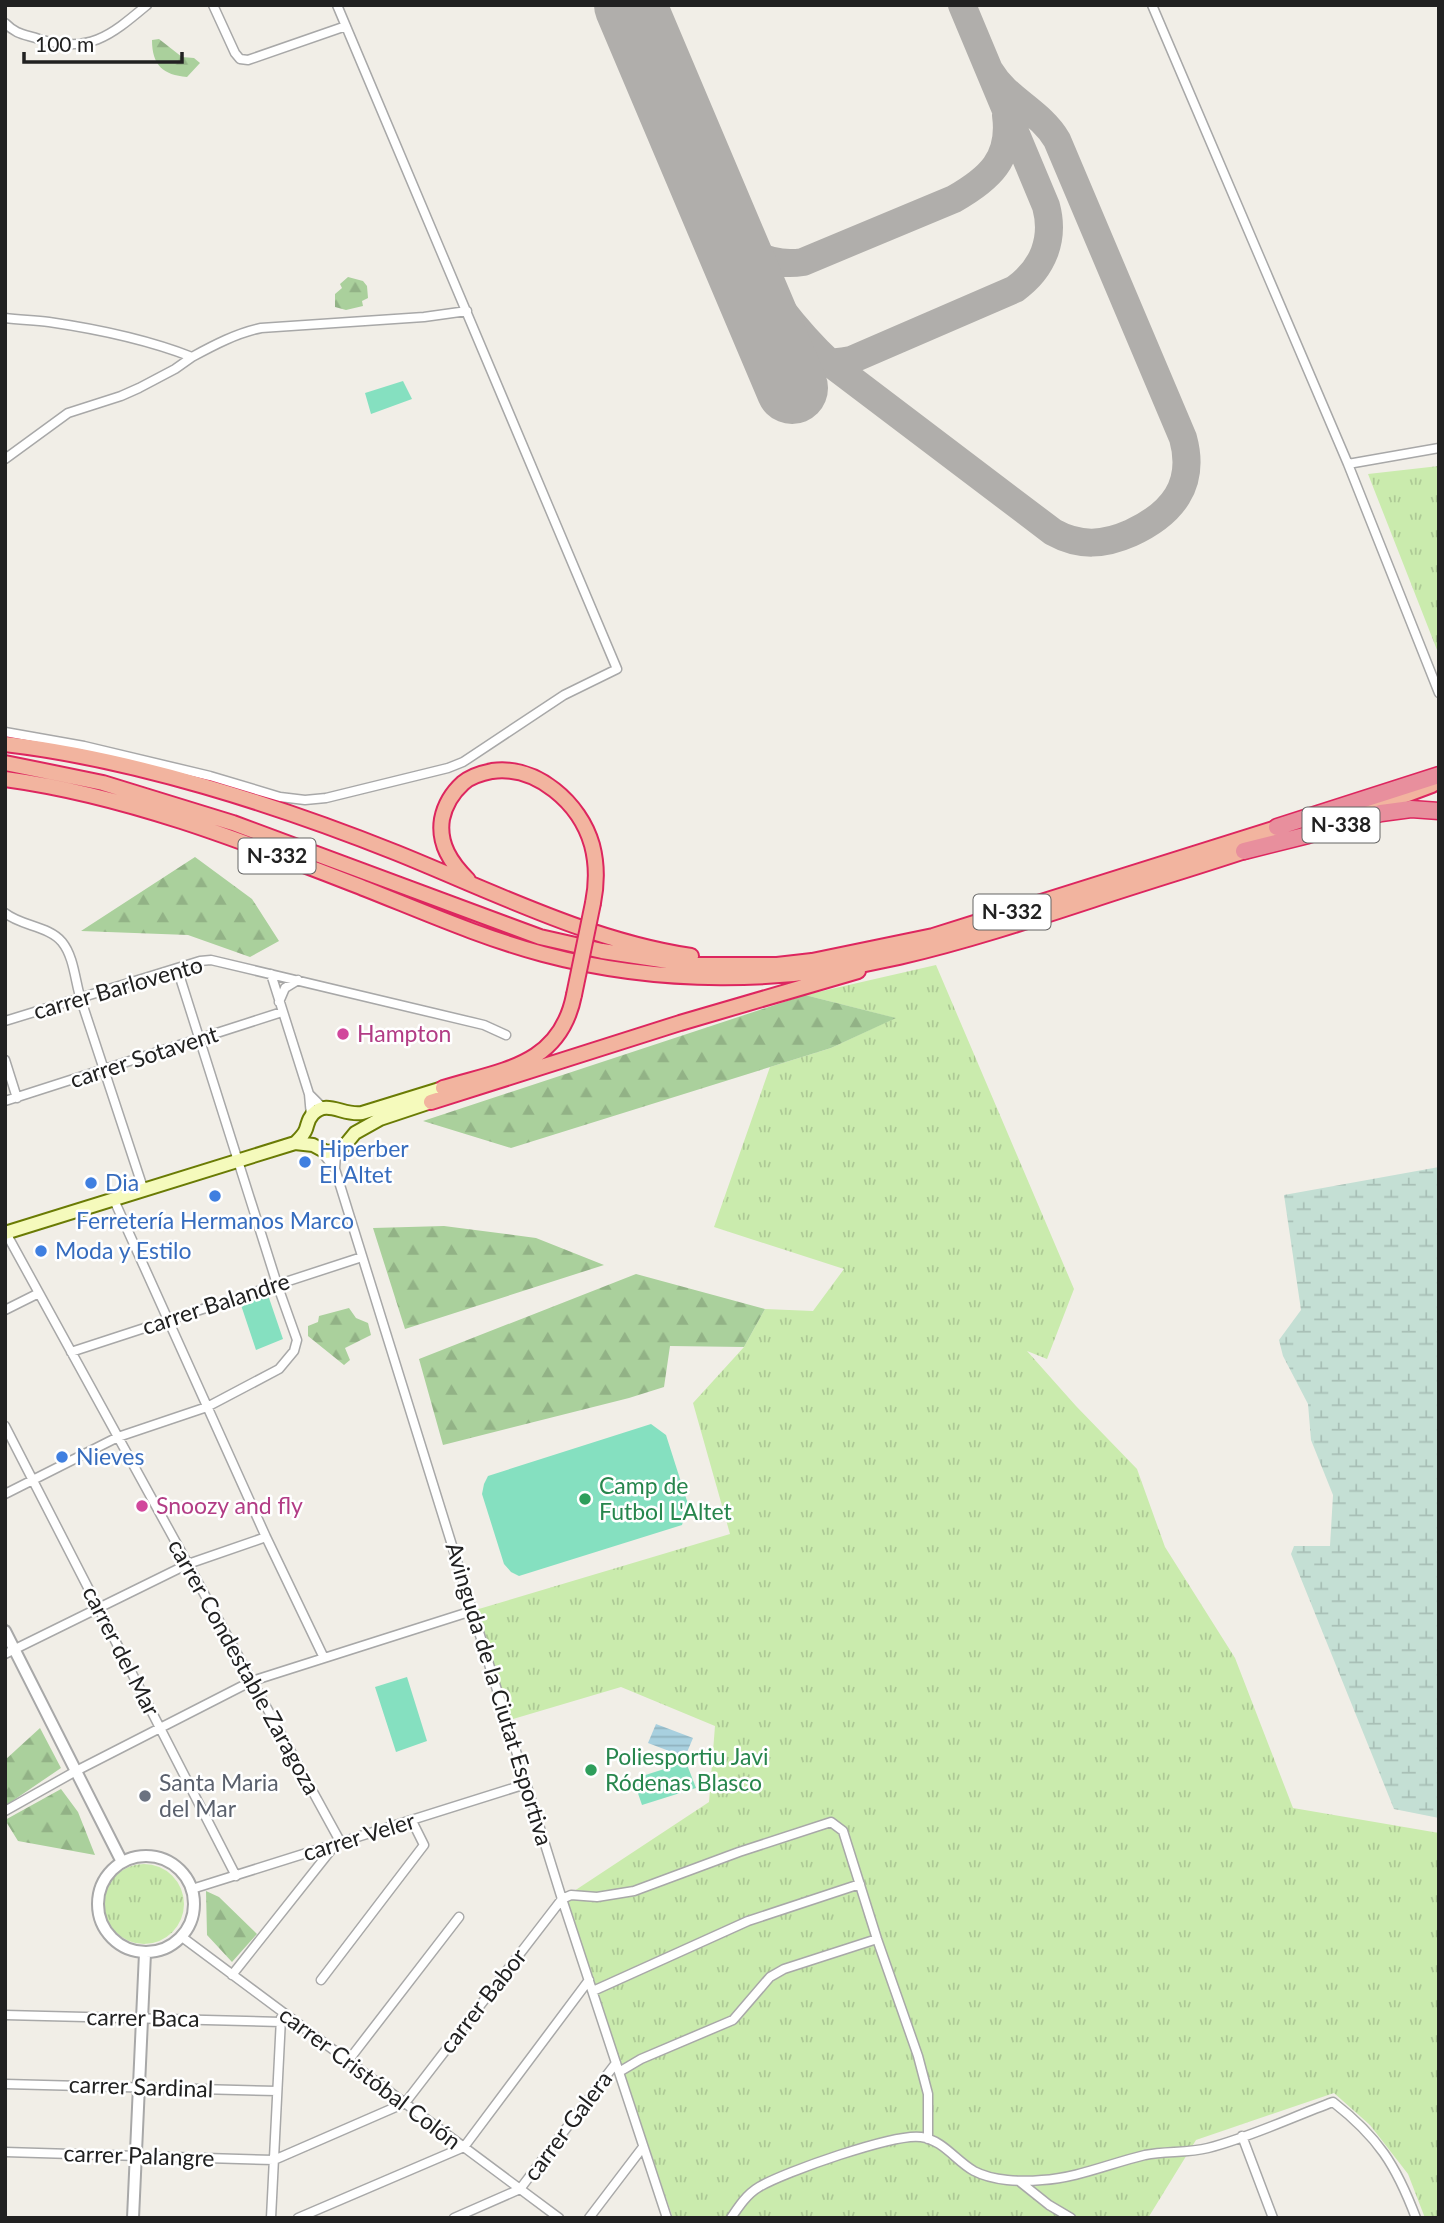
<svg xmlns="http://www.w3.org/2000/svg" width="1444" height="2223" viewBox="0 0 1444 2223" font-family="Lato,sans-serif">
<defs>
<pattern id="grass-tufts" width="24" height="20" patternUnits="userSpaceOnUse" patternTransform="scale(1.75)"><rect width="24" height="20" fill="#caebad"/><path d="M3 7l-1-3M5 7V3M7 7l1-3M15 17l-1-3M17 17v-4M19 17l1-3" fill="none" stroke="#adc995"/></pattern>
<pattern id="forest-firs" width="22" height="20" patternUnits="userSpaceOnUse" patternTransform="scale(1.75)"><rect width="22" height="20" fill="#aad09c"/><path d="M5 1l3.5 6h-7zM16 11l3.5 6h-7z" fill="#92b286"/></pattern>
<pattern id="wetland-marsh" width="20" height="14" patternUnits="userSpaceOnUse" patternTransform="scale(1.75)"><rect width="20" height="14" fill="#c4dfd4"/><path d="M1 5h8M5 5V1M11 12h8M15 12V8" fill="none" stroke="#a8bfb6"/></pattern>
<pattern id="water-rules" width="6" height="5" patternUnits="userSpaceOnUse" patternTransform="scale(1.75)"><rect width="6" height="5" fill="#a8d0df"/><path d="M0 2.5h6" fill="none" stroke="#90b2bf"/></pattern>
</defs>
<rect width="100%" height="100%" fill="#f1eee7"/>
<!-- grass -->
<path fill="url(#grass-tufts)" d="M1439,466V655L1368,474Z
M936,965L1074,1289L1047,1359L1027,1351L1076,1406L1137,1469L1165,1547L1235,1658L1293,1808L1439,1833V2218H1425L1408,2174L1370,2125L1334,2093L1196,2140L1148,2218H673L562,1899L709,1802L715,1726L621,1687L506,1721L472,1611L730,1534L693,1403L744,1347L765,1309L813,1311L844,1269L714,1227L770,1067L831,1048L895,1018L805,995Z
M104 1904a40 40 0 1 1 80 0a40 40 0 1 1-80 0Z"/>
<!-- forest -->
<path fill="url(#forest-firs)" d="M159,39L182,57L194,58L200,63L187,77C163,75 152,65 152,40Z
M348,277L363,281L367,286L368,298L362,301L363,306L346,310L335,307V294L342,288L340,284Z
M195,857L252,899L279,941L250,957L188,935L81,931Z
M805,995L896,1018L831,1048L511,1148L423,1121Z
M444,1226L536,1238L604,1265L405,1329L373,1228Z
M636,1274L765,1309L744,1347L670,1346L664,1387L629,1398L443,1445L419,1359Z
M349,1308L356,1318L368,1323L371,1335L345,1348L350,1360L344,1365L308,1336V1326L318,1322L319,1316Z
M40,1728L61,1768L5,1806V1760Z
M61,1789L78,1812L95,1855L18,1841L5,1820Z
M206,1891L219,1897L257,1934L232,1962L207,1935Z"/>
<!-- wetland -->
<path fill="url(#wetland-marsh)" d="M1439,1167V1818L1394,1809L1291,1554L1294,1546H1330L1333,1495L1311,1440L1308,1404L1283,1356L1279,1340L1301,1310L1284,1195Z"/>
<!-- pitch -->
<path fill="#85e0c0" d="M403,381L412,399L371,414L365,393Z
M268,1295L283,1339L256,1350L241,1305Z
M651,1424L666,1435L688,1504L682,1525L519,1576L511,1572L504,1564L482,1494L484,1484L488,1476Z
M407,1677L427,1741L396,1752L375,1687Z
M686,1762L696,1788L642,1805L633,1779Z"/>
<!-- water -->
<path fill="url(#water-rules)" d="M656,1724L693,1738L685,1757L648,1743Z"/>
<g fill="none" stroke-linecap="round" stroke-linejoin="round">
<!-- taxiway -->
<path stroke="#b0aeab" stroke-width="28" d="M726,232C758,278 789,325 830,363L1053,532C1080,547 1104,545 1131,533C1172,514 1196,485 1183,438L1057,140C1040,111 1007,100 990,71
M738,243C757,259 778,266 803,262L954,199C989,179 1012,159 1006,115
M765,324C788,363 808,368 851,360L1015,289C1043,269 1055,239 1046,206L962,5"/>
<!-- runway -->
<path stroke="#b0aeab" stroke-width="72" d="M630,5L792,388"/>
<!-- minor casing -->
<g stroke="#a8a8a8" stroke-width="11">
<path id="minor" d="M213,5L235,53L240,59L248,60L346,26
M1152,5L1348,464L1439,693
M5,23C17,35 24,34 39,39C89,54 110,36 147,5
M5,318C20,320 34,320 49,322C97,329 146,339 192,357C214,345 237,333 261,328L424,317L467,311
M5,459L68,413L121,396L139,388L175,369L192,357
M1348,464L1439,448
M5,732L84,746L210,776L280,797L305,800L326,798L448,768L463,762L564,695L617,669L337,5
M5,913C21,926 49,926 62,942C75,958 75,984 82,1003C102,1065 123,1128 144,1191
M271,974L309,1094
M279,1002L285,988L298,980
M5,1021L200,961L211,960L484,1025L506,1035
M5,1060L17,1098
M5,1101L282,1012
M311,1116L309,1094L320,1105L326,1107
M321,1151L335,1169L336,1154L341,1149
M335,1169L562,1899L667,2218
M114,1200L266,1537L324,1658
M6,1233L341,1843
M5,1310L39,1293
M71,1352L362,1257
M5,1426L236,1876
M5,1494L118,1437L207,1407L279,1369L294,1351L297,1340L277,1284L177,968
M5,1654L188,1564L266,1537
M5,1811L76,1771L252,1681L472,1611
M192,1889L526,1784
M182,1937L559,2218
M232,1975L335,1845
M321,1980L424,1845L412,1821
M593,1991L748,1921L860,1884
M5,2015L281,2022
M348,2061L459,1917
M619,2072L641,2059L733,2020L770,1977L784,1969L877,1939
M5,2084L277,2091
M1242,2136L1273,2218
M5,2152L274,2160L405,2103L562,1899L571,1895L597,1897L634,1891L739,1852L831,1822L843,1831L877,1939L918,2056L928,2094V2139
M1019,2181L1049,2205L1071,2218
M271,2218L281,2018
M298,2218L464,2147L589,1980
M454,2218L520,2189L616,2063
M589,2218L643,2147
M731,2218C739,2206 747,2194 759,2187C784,2172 895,2133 921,2137C943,2140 956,2161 974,2171C993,2181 1021,2182 1042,2180C1077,2178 1111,2163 1145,2155C1166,2151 1188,2153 1208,2148C1251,2137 1292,2117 1333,2102C1378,2137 1396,2165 1416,2218"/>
</g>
<!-- tertiary casing -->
<g stroke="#a8a8a8" stroke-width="14">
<path id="tertiary" d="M5,1631L122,1862
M98 1904a48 48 0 1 1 96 0a48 48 0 1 1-96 0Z
M133,2218L145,1953"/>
</g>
<!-- secondary casing -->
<g stroke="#6a7b04" stroke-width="16">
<path id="secondary" d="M295,1143C299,1139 304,1135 306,1129C308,1123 308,1119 313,1114C327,1099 343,1116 362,1113L443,1088
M5,1233L295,1143L313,1145L326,1152L336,1151L346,1144L355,1133L380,1119L431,1102"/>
</g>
<!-- trunk casing -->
<g stroke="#dd265f" stroke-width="18">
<path id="trunk" d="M5,744C133,759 277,805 397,853C491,891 590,941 691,956
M5,763L103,783L233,823L540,937L602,951L694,965H777L812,961L933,936L1286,825
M5,779C130,796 250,844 366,889C424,912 483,938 543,954C659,985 782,984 899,957C964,942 1028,921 1092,900C1146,882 1200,866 1254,848
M1349,816L1432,785
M468,880C451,863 438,844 442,819C445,804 452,793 463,783C471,776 482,773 492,771C537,765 580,803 592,845C597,864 597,883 593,903
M443,1088C502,1070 560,1066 574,995
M431,1102L680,1023L858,971"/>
</g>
<!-- motorway casing -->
<g stroke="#dd265f" stroke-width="19">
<path id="motorway" d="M1277,827L1439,775
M1244,851L1308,835L1381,813L1411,809L1439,811"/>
</g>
<!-- minor -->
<use href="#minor" stroke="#fff" stroke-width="8"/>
<!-- tertiary -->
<use href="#tertiary" stroke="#fff" stroke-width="10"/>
<!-- secondary -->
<use href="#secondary" stroke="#f5fabc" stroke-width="12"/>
<!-- trunk -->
<use href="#trunk" stroke="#f2b49f" stroke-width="14"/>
<!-- motorway -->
<use href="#motorway" stroke="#e88f9d" stroke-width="16"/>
<!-- trunk-bridge casing -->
<g stroke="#dd265f" stroke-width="18" stroke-linecap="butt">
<path id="trunk-bridge" d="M574,995L593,903"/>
</g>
<!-- trunk-bridge -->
<use href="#trunk-bridge" stroke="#f2b49f" stroke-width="14"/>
</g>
<!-- markers -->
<g fill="#d1479c" stroke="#fff" stroke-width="2.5">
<circle cx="343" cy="1034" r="7"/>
<circle cx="142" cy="1506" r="7"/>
</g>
<g fill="#3f7fe0" stroke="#fff" stroke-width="2.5">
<circle cx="305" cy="1162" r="7"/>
<circle cx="91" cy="1183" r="7"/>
<circle cx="215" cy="1196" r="7"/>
<circle cx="41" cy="1251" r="7"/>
<circle cx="62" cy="1457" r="7"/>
</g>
<g fill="#2e9e5b" stroke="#fff" stroke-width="2.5">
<circle cx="585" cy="1499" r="7"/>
<circle cx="591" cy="1770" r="7"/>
</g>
<circle fill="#6b7280" stroke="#fff" stroke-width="2.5" cx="145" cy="1796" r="7"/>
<g text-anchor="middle" stroke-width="5" stroke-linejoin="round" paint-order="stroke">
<!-- shield labels -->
<g fill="#fff" stroke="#646464" stroke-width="2">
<rect x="1302.5" y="807.5" width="77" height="35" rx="5"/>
<rect x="238.5" y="838.5" width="77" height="35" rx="5"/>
<rect x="973.5" y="894.5" width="77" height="35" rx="5"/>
</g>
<g font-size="21" font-weight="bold" fill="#212121">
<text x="1341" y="832">N-338</text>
<text x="277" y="863">N-332</text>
<text x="1012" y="919">N-332</text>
</g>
<!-- street labels -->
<g font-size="23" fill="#212121" stroke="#fff">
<text transform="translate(118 988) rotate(-16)" y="8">carrer Barlovento</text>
<text transform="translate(144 1057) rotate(-18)" y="8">carrer Sotavent</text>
<text transform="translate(216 1304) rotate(-18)" y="8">carrer Balandre</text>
<text transform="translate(121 1651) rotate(63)" y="8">carrer del Mar</text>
<text transform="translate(244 1667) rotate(61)" y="8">carrer Condestable Zaragoza</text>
<text transform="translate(499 1694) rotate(73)" y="8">Avinguda de la Ciutat Esportiva</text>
<text transform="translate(359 1837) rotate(-17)" y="8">carrer Veler</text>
<text transform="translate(483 2001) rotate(-52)" y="8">carrer Babor</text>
<text transform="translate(143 2018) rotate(1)" y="8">carrer Baca</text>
<text transform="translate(370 2078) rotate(37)" y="8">carrer Cristóbal Colón</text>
<text transform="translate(141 2087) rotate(2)" y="8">carrer Sardinal</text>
<text transform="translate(568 2126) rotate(-53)" y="8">carrer Galera</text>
<text transform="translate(139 2156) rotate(2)" y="8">carrer Palangre</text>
</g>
<!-- hotel labels -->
<g font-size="23" fill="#b23c85" stroke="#fff" text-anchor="start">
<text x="357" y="1042">Hampton</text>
<text x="156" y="1514">Snoozy and fly</text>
</g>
<!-- shop labels -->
<g font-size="23" fill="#366cbe" stroke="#fff" text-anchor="start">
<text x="319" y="1157">Hiperber<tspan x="319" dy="26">El Altet</tspan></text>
<text x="105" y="1191">Dia</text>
<text x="215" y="1229" text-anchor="middle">Ferretería Hermanos Marco</text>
<text x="55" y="1259">Moda y Estilo</text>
<text x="76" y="1465">Nieves</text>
</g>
<!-- leisure labels -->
<g font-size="23" fill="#27864d" stroke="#fff" text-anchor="start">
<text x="599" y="1494">Camp de<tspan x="599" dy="26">Futbol L'Altet</tspan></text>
<text x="605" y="1765">Poliesportiu Javi<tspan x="605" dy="26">Ródenas Blasco</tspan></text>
</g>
<!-- worship labels -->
<g font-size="23" fill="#5b616d" stroke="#fff" text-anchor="start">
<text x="159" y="1791">Santa Maria<tspan x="159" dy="26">del Mar</tspan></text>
</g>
</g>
<!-- border -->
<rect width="1444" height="2223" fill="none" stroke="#212121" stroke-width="14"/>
<!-- scale -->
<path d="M24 52v10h158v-10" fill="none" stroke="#212121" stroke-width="3.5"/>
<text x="35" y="52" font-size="21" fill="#212121" stroke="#ffffff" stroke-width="5" paint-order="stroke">100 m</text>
</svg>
